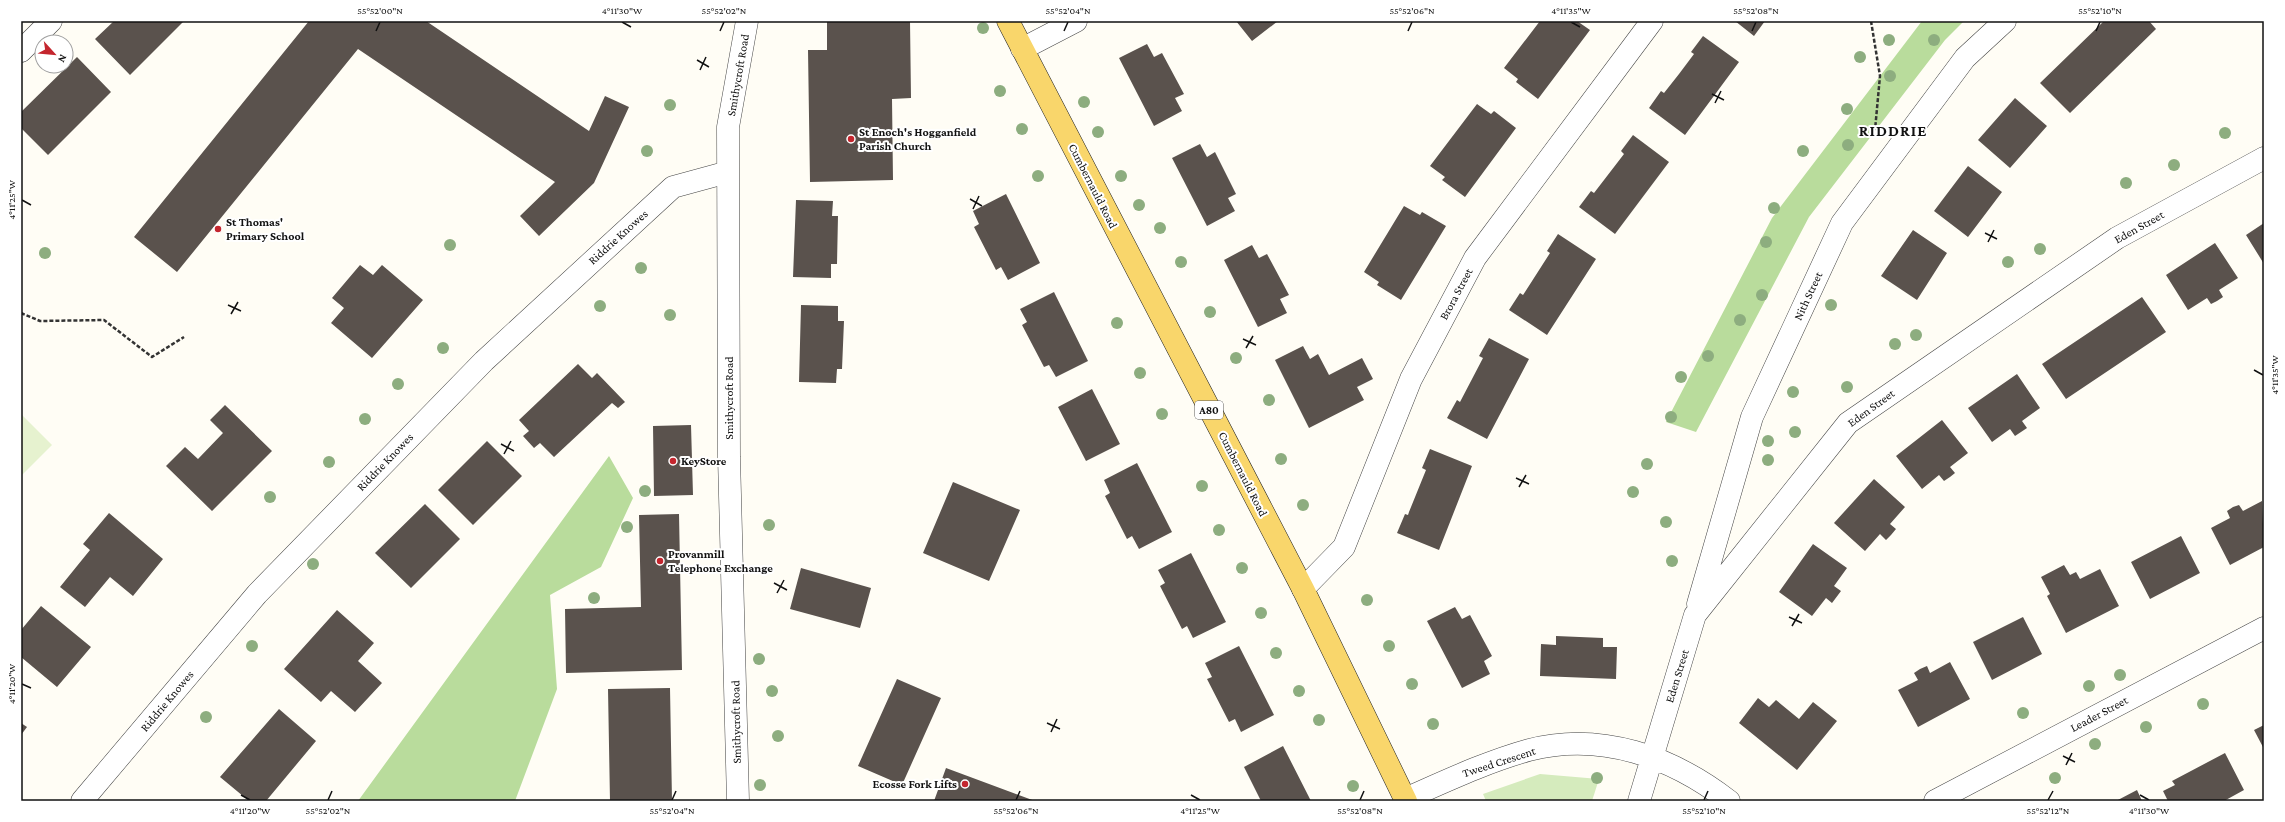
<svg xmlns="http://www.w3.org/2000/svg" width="2285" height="822" viewBox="0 0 2285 822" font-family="'Crimson Pro',serif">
<rect width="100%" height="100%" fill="#fffdf5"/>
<!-- green -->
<path fill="#d5ebbd" d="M1540,774L1599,779L1592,801H1486L1483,794Z"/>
<!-- forest -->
<path fill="#b9dc9c" d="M1922,21H1964L1945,40L1809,217L1696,432L1666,422L1772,218Z
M609,456L633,498L601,567L550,595L557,689L515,801H358Z"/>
<!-- pitch -->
<path fill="#e6f2cf" d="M21,414L52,445L21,476Z"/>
<!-- building -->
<path fill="#5a524d" d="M114,21H184L130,75L95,39Z
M309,21H426L589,131L605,96L629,107L594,183L539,236L520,216L555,182L358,49L177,272L134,237Z
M827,21H910L911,98L892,99L893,180L810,182L808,50H827Z
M1236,21H1278L1252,41Z
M1540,21H1577L1590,30L1538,99L1516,82L1518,79L1504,68Z
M1735,21H1765L1754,36Z
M2104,21H2149L2156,29L2070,113L2040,83Z
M1703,36L1739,62L1685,135L1649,108L1661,91L1664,93L1679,74L1694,54L1691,52Z
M1147,44L1154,57L1162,53L1184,94L1175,98L1182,111L1154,126L1119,58Z
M77,57L111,92L48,155L21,128V112Z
M2015,98L2047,126L2010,168L1978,140Z
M1477,104L1491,114L1494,111L1516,128L1465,197L1442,180L1445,177L1430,166Z
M1633,135L1669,162L1615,234L1579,207L1591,191L1594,193L1624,154L1621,151Z
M1200,144L1207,157L1215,152L1236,194L1228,198L1235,211L1207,226L1172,158Z
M1968,166L2002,192L1968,237L1934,211Z
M1006,194L1040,263L1008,280L1001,267L996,270L974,227L979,224L973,211Z
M796,200L833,201L832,216H838L837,264H831V278L793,277Z
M1404,206L1420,215L1422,212L1446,226L1401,300L1377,285L1379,282L1364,272Z
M2264,223V264L2246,235Z
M1913,230L1947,253L1917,300L1881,276Z
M1558,234L1596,259L1547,335L1509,310L1520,293L1523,295L1525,292L1550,253L1547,251Z
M2215,243L2238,278L2219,290L2223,297L2217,301L2211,304L2207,298L2188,310L2166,275Z
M1252,245L1259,258L1267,254L1289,295L1280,299L1287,313L1258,327L1224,260Z
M360,265L373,275L382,265L423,300L372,358L331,323L344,308L332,298Z
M1054,292L1088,361L1056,377L1049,365L1044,367L1022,325L1027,322L1020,309Z
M2142,297L2166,332L2066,399L2042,364Z
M801,305L838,306V321H844L842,369H837L836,383L799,382Z
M1489,338L1529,359L1487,439L1447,418L1457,400L1460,402L1483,358L1479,356Z
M1303,346L1310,359L1318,354L1329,375L1362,358L1373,379L1357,387L1364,400L1309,428L1275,360Z
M578,364L592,378L597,373L625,402L618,408L612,403L554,457L540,443L534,448L523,436L529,431L519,420Z
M2017,374L2040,408L2022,421L2027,428L2015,436L2010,429L1992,442L1968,408Z
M1092,389L1120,444L1086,461L1058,407Z
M225,405L272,451L212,511L166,466L185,447L198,459L223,433L210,420Z
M1942,420L1968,453L1950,467L1955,473L1950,477L1944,481L1939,475L1922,489L1896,456Z
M691,425L693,495L654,496L653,426Z
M487,441L522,476L473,525L438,490Z
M1430,449L1472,466L1439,550L1397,533L1405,514L1408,515L1409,512L1426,470L1422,468Z
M1137,463L1172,532L1139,549L1132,536L1127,539L1105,496L1110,493L1104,480Z
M1874,479L1905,507L1890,524L1896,529L1891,535L1886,540L1880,534L1865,551L1834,523Z
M953,482L1020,510L989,581L923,553Z
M2262,501L2264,547L2230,565L2211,528L2230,518L2227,511L2233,507L2239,505L2243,511Z
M425,504L460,539L411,588L375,553Z
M109,513L163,559L133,596L110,577L85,607L60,587L90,550L83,544Z
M679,514L682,670L566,673L565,609L641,607L639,515Z
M2181,536L2200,573L2150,599L2131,562Z
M1813,544L1847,568L1834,586L1841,591L1832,603L1826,598L1812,616L1779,592Z
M1191,553L1226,622L1193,638L1187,626L1182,629L1160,586L1165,583L1158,570Z
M2064,565L2070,575L2076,572L2080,579L2100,569L2119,606L2066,633L2047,596L2050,594L2041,577Z
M801,568L871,588L860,628L790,609Z
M41,606L91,647L57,687L21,657V630Z
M1455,607L1462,619L1470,615L1492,656L1484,661L1490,674L1462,688L1427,621Z
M337,610L374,643L358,661L382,683L355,712L331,691L321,702L284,669Z
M2023,617L2042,654L1992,680L1973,642Z
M1556,636L1603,638V647H1617L1616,679L1540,676L1541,644L1556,645Z
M1239,646L1274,715L1241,732L1235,719L1229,722L1207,679L1212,677L1205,663Z
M1950,662L1970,699L1918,727L1898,690L1918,680L1914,673L1920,669L1927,666L1930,673Z
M897,679L941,698L902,785L858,766Z
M670,688L672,801H610L608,689Z
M1758,698L1769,707L1776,700L1799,719L1813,702L1837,721L1797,770L1739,723Z
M279,709L316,741L266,801H249L220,777Z
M21,723L27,727L21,735Z
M2264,725V749L2254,730Z
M1283,746L1311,801H1261L1244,767Z
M2225,753L2244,790L2224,801H2168L2163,791L2175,785L2172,781Z
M946,768L1035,801H934Z
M2137,790L2142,801H2116Z"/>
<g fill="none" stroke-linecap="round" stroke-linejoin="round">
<!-- street casing -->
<g stroke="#444" stroke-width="23">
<path id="street" d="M1022,49L1076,21
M21,51L51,21
M1303,589L1344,547L1411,379L1475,258L1652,21
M1698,604L1752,417L1842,223L1965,58L2005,21
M1405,799C1446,781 1486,762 1529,750C1601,731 1672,757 1729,801
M82,801L257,594L484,361L673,187L728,172
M738,801L729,457L728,127L747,21
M1639,801L1695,615L1848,423L2117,238L2264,158
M1935,801L2264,628"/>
</g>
<!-- primary casing -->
<g stroke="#222" stroke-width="23">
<path id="primary" d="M1008,21L1303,589L1406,801"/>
</g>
<!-- path -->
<path stroke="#333" stroke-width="2.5" stroke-dasharray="4 2" stroke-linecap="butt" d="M1871,21L1880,76L1875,130
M21,313L40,321L104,320L152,357L184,337"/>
<!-- street -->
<use href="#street" stroke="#fff" stroke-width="22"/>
<!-- primary -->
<use href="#primary" stroke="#f9d66b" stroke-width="22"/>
</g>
<!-- trees -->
<g fill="#8dad7f">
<circle cx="983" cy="28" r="6"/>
<circle cx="1889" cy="40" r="6"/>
<circle cx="1934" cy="40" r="6"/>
<circle cx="1860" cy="57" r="6"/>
<circle cx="1890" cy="76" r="6"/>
<circle cx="1000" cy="91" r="6"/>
<circle cx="1084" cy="102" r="6"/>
<circle cx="670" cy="105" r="6"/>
<circle cx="1847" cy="109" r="6"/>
<circle cx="1022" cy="129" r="6"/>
<circle cx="1098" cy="132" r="6"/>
<circle cx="2225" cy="133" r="6"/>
<circle cx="1848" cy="145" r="6"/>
<circle cx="647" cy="151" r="6"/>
<circle cx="1803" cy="151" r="6"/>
<circle cx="2174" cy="165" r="6"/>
<circle cx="1038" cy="176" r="6"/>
<circle cx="1121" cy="176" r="6"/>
<circle cx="2126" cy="183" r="6"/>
<circle cx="1139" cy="205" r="6"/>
<circle cx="1774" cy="208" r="6"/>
<circle cx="1160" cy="228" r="6"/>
<circle cx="1766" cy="242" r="6"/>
<circle cx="450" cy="245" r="6"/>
<circle cx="2040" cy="249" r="6"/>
<circle cx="45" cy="253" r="6"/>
<circle cx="1181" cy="262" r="6"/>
<circle cx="2008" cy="262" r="6"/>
<circle cx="641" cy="268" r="6"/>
<circle cx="1762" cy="295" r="6"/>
<circle cx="1831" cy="305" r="6"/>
<circle cx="600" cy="306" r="6"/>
<circle cx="1210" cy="312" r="6"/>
<circle cx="670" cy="315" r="6"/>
<circle cx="1740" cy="320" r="6"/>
<circle cx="1117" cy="323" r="6"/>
<circle cx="1916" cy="335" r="6"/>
<circle cx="1895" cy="344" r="6"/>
<circle cx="443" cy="348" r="6"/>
<circle cx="1708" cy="356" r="6"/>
<circle cx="1236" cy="358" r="6"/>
<circle cx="1140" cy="373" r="6"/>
<circle cx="1681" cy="377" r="6"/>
<circle cx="398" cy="384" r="6"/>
<circle cx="1847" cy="387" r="6"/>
<circle cx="1793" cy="392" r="6"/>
<circle cx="1269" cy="400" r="6"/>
<circle cx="1162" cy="414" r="6"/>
<circle cx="1671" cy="417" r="6"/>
<circle cx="365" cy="419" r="6"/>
<circle cx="1795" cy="432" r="6"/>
<circle cx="1768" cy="441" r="6"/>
<circle cx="1281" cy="459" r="6"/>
<circle cx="1768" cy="460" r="6"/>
<circle cx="329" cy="462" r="6"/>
<circle cx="1647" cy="464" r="6"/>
<circle cx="1202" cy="486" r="6"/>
<circle cx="645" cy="491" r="6"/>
<circle cx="1633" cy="492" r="6"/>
<circle cx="270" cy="497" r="6"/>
<circle cx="1303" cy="505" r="6"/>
<circle cx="1666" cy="522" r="6"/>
<circle cx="769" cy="525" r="6"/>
<circle cx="627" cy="527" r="6"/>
<circle cx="1219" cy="530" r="6"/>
<circle cx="1672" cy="561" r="6"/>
<circle cx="313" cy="564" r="6"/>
<circle cx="1242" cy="568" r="6"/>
<circle cx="594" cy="598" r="6"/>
<circle cx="1367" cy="600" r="6"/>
<circle cx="1261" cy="613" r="6"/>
<circle cx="252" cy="646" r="6"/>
<circle cx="1389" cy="646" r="6"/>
<circle cx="1276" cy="653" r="6"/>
<circle cx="759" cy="659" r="6"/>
<circle cx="2120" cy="675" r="6"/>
<circle cx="1412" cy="684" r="6"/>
<circle cx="2089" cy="686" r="6"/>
<circle cx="772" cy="691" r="6"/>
<circle cx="1299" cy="691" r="6"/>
<circle cx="2203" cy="704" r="6"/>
<circle cx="2023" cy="713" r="6"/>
<circle cx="206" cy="717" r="6"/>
<circle cx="1319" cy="720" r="6"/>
<circle cx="1433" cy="724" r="6"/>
<circle cx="2146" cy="727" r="6"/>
<circle cx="778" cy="736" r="6"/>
<circle cx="2095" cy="744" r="6"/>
<circle cx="1597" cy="778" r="6"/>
<circle cx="2055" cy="778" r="6"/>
<circle cx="760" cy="785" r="6"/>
<circle cx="1353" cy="786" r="6"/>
</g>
<!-- ticks -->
<path fill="none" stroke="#111" stroke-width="1.5" d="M622,22L631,27M1571,22L1580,27M376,31L380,22M720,31L724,22M1064,31L1068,22M1408,31L1412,22M1752,31L1756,22M2096,31L2100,22M697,60L709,67M700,70L706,57M1712,94L1724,100M1715,103L1721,91M970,199L982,206M22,200L31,205M973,209L979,196M1985,233L1997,239M1988,242L1994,230M228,305L241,311M231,314L238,302M1243,339L1256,345M1246,348L1253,336M2254,370L2263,375M501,444L514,451M504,454L511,441M1516,478L1529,484M1519,487L1526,475M774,583L787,590M777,593L784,580M1789,617L1802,623M1792,626L1799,614M22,684L31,688M1047,723L1060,729M1051,732L1057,719M2063,756L2075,762M2066,765L2072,753M241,795L250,800M1191,795L1200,800M2140,795L2149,800M328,800L332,791M672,800L676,791M1016,800L1020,791M1360,800L1364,791M1704,800L1708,791M2048,800L2053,791"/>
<!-- markers -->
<g fill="#c4262e" stroke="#fff" stroke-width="1.5">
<circle cx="851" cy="139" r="4"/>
<circle cx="218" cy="229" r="4"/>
<circle cx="673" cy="461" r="4"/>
<circle cx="660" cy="561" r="4"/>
<circle cx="965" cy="784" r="4"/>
</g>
<g text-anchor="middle" stroke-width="4" stroke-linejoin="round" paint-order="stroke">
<!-- shield labels -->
<rect fill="#fff" stroke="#585858" stroke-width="1" x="1195" y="401" width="28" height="18" rx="3"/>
<g font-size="11" font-weight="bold" fill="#111">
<text x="1209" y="414">A80</text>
</g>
<!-- street labels -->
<g font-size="12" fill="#111" stroke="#fff">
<text transform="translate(738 75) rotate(-80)" y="4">Smithycroft Road</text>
<text transform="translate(1093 186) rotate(63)" y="4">Cumbernauld Road</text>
<text transform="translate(2139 227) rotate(-29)" y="4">Eden Street</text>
<text transform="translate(618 237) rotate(-42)" y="4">Riddrie Knowes</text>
<text transform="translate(1456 294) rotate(-62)" y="4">Brora Street</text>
<text transform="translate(1808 296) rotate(-65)" y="4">Nith Street</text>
<text transform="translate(729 398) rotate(-90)" y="4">Smithycroft Road</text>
<text transform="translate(1871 408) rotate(-36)" y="4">Eden Street</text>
<text transform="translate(385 462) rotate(-46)" y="4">Riddrie Knowes</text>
<text transform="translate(1243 474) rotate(63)" y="4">Cumbernauld Road</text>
<text transform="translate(1677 676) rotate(-73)" y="4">Eden Street</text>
<text transform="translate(167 701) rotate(-50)" y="4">Riddrie Knowes</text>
<text transform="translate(2099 714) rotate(-28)" y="4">Leader Street</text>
<text transform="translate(736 722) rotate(-91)" y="4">Smithycroft Road</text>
<text transform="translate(1499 762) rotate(-18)" y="4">Tweed Crescent</text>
</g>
<!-- poi labels -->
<g font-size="12" font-weight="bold" fill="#111" stroke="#fff" text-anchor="start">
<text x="859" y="136">St Enoch's Hogganfield<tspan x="859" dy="14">Parish Church</tspan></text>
<text x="226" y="226">St Thomas'<tspan x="226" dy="14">Primary School</tspan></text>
<text x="681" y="465">KeyStore</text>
<text x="668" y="558">Provanmill<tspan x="668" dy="14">Telephone Exchange</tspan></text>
<text x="957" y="788" text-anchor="end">Ecosse Fork Lifts</text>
</g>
<!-- district labels -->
<g font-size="16" font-weight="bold" letter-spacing="1" fill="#111" stroke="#fff">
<text x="1893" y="136">RIDDRIE</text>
</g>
</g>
<!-- border -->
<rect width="2285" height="822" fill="none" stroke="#ffffff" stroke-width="44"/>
<!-- north arrow -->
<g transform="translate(54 54) rotate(117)"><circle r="19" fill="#ffffff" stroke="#a0a0a0"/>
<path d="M0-3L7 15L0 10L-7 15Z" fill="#c4262e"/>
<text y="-6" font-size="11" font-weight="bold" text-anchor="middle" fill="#111111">N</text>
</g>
<rect x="22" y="22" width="2241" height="778" fill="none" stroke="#111" stroke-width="1.5"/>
<g font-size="10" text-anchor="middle" fill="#111">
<text x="380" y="14">55°52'00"N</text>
<text x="622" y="14">4°11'30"W</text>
<text x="724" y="14">55°52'02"N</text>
<text x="1068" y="14">55°52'04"N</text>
<text x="1412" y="14">55°52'06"N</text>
<text x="1571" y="14">4°11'35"W</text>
<text x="1756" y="14">55°52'08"N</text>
<text x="2100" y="14">55°52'10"N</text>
<text transform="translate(11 200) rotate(-90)" y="4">4°11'25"W</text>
<text transform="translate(2274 375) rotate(-90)" y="4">4°11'35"W</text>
<text transform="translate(11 684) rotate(-90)" y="4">4°11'20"W</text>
<text x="250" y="814">4°11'20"W</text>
<text x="328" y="814">55°52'02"N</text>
<text x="672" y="814">55°52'04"N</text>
<text x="1016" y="814">55°52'06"N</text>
<text x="1200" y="814">4°11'25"W</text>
<text x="1360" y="814">55°52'08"N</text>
<text x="1704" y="814">55°52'10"N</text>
<text x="2048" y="814">55°52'12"N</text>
<text x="2149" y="814">4°11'30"W</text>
</g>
</svg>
